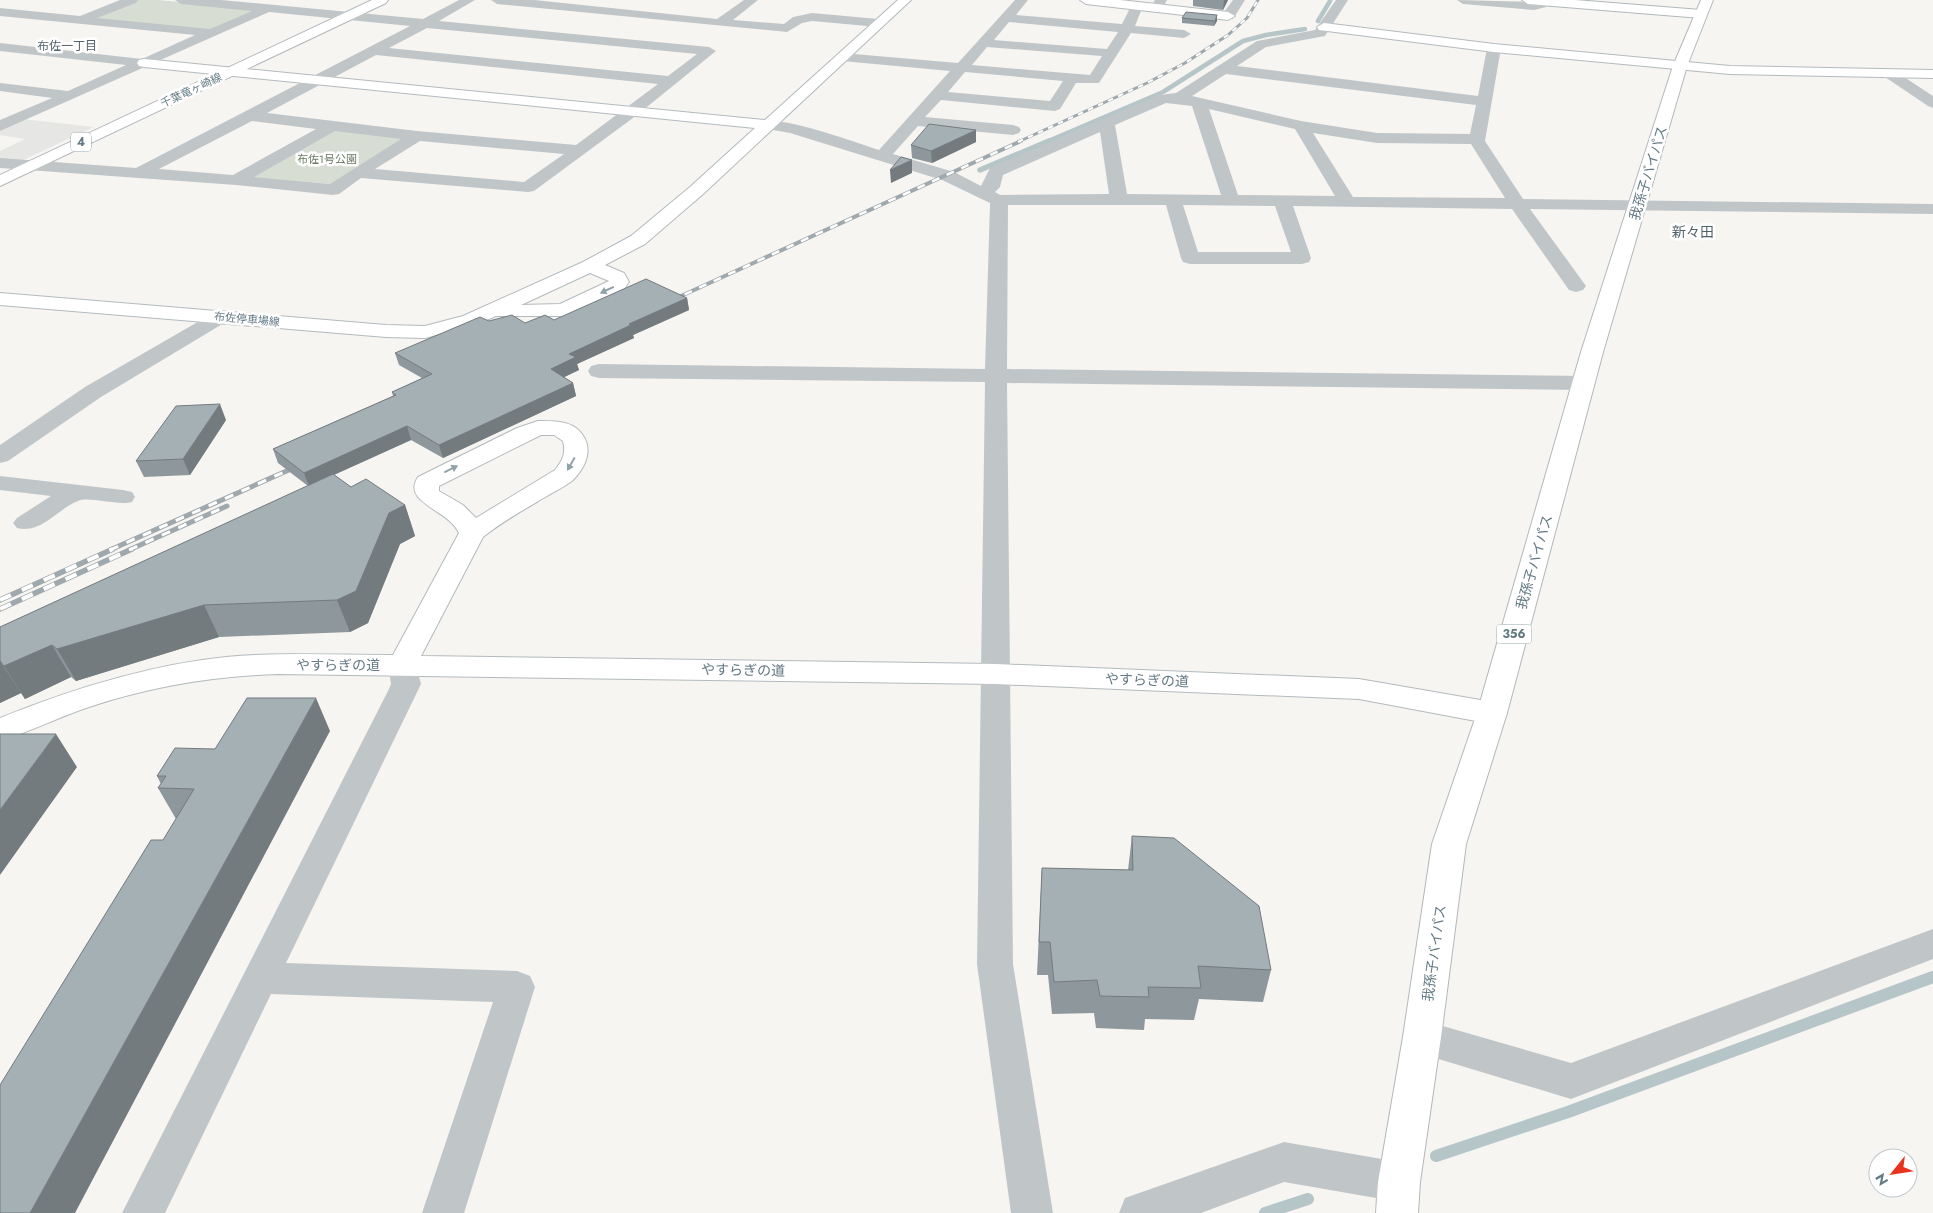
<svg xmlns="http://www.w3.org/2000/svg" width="1933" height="1213" viewBox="0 0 1933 1213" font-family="Jost,'Noto Sans JP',sans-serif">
<rect width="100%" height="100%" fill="#f6f5f2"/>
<!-- built -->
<path fill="#e6e7e5" d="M23,119L94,127L21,161L0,159V151L25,139L0,135V129Z"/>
<!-- green -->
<path fill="#d8ddd3" d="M136,0H159L252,9L253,11L209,30L90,18Z
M335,129L406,138L331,184L250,177Z"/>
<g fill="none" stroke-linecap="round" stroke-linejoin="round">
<!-- stream-far2 -->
<path stroke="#b6c5c7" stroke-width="4.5" d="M1318,21L1330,1
M1046,142L1163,92L1243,41L1266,35L1305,29"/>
<!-- stream-far1 -->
<path stroke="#b6c5c7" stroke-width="5.5" d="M980,170L1049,141"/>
<!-- stream -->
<path stroke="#b6c5c7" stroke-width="12" d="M1436,1156L1568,1112L1933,977
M1265,1213L1308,1199"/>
<!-- secondary casing -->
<g stroke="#b3babd" stroke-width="2">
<path id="secondary" d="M898,0H911L702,195L645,244L605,265L624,273L629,282L624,289L570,314L563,316H496L477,324L425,338L386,337L0,305V293L386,325L425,326L463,316L583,262L631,236L690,187L755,128L144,67L139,66L137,63L139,60L144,59L765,120ZM590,273L609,281L560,304L521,305Z
M1080,0H1120L1228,12L1235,16L1228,20L1086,4Z
M1324,23L1494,44L1730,66L1933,70V78L1730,74L1494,52L1319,30L1317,27Z
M538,421C555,421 576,420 585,439C592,453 584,469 573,480C566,486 555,491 547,496C525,509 503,521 483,537L421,656L996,664L1359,679L1492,702L1503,706L1507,713L1503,720L1492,724L1359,699L996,684L278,674C213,676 148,687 86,708C57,718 29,732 0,741V718C72,689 149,665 226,657C281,652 337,655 393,655L459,533C448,509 401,503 418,477L517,428ZM541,435H554L563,441C566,453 563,460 555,470L476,518L463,505L439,491V486Z"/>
</g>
<!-- primary casing -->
<g stroke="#b1b8bb" stroke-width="2">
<path id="primary" d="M372,0H388L386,3L0,186V175Z
M1522,0H1575L1701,10L1707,14L1701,18L1528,4Z"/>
</g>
<!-- highway casing -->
<g stroke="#b3b8bb" stroke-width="2">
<path id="highway" d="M1701,0H1713L1687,66L1603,352L1507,713L1466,844L1441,1037L1420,1182L1418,1213H1376L1378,1182L1403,1037L1432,844L1477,713L1581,352L1673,66Z"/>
</g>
<!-- street -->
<path fill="#c0c6c8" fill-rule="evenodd" d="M120,0H138L136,3L97,18L210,29L252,11L181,4L175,0H221L423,19L459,0H475L439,21L709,47L716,51L637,115L534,191L528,192L361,178L339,194L333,195L236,185L0,168V158L136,168L410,26L269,12L0,131V120L52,98L0,91V83L68,91L126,65L0,51V43L142,59L195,35L0,16V8L80,16ZM427,28L697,54L668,76L389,48ZM376,55L658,84L576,145L417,131L267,113ZM252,121L316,129L233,175L159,169ZM335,131L401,139L330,184L254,177ZM420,141L564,154L524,182L375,169Z
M491,0H534L717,19L744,0H758L733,20L784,24L793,17L812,13L878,19L885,23L878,27L812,21L802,23L787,32L497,4Z
M1015,0H1028L1016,15L1122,24L1131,6L1137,2L1143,6L1135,26L1184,30L1191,34L1184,38L1131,33L1099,83H1076L1060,109L1055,111L941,100L925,117L1013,125L1019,127L1021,130L1019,133L1013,135L918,126L893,154L954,172L981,186L990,168L1159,95L1176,93L1257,41L1315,30L1336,0H1348L1325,36L1266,47L1237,66L1478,96L1487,48L1494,44L1499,45L1501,48L1485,141L1523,199L1933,204V214L1530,209L1586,286L1583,290L1576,292L1569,290L1512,209L1293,206L1311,258L1309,262L1302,264H1190L1183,262L1181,258L1166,205H1008L1007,369L1584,376L1592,378L1595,383L1592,388L1584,390L1007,383L1013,964L1053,1213H1011L977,964L985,382L599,378L591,376L588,371L591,366L599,364L985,369L990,203L942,180L790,133L762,128L760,125L762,122C785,116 853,142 879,150L950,71L842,61L837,60L835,57L837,54L842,53L958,63ZM1009,22L1118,32L1107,49L994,40ZM987,47L1102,56L1090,75L972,65ZM965,72L1063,81L1050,101L948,92ZM1226,74L1476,105L1470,134L1377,133L1301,121L1192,96ZM1166,103L1192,106L1221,195L1127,194L1115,125ZM1209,109L1295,129L1335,196L1238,195ZM1100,132L1109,194L1000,195L995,192L1000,187L1003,175ZM1313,133L1377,143L1471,144L1505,198L1353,197ZM1183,205L1275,206L1291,252H1198Z
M1155,0H1167L1161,11L1156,12L1150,8Z
M1233,0H1245L1233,19H1223L1221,16Z
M1457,0L1534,2L1536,0H1548L1546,7L1534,10L1463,4Z
M1890,70L1895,71L1933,96V108L1928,106L1885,77L1883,74L1885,71Z
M222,310L229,312L232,316L229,320L101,397L8,461L0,463V445L85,387L215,312Z
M0,476L123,490L132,492L135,497L132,502C116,506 89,496 78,501C57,509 42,534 17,528L13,523L17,518L51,496L0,490Z
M402,655L412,658L416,665L421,684L286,963L517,971L530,976L535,987L464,1213H422L493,1002L271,994L165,1213H122L388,691L391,684L388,665L392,658Z
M1933,929V959L1571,1099L1422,1054L1409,1049L1403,1037L1409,1025L1422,1020L1571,1063Z
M1284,1142L1399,1162L1414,1168L1420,1182L1414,1196L1399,1202L1284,1182L1201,1213H1119L1125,1198Z"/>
<!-- secondary -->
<use href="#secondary" fill="#fff" fill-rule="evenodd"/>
<!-- primary -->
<use href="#primary" fill="#fff" fill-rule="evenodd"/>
<!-- highway -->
<use href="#highway" fill="#fff" fill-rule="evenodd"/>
<!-- rail-far3 casing -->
<g stroke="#9fa8ac" stroke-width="3">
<path id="rail-far3" d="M1018,142L1147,83L1185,63L1228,35L1247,18L1258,0"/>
</g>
<!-- rail-far2 casing -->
<g stroke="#9fa8ac" stroke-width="4">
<path id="rail-far2" d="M670,301L1021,141"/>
</g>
<!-- rail-far1 casing -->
<g stroke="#9fa8ac" stroke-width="5">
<path id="rail-far1" d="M110,550L300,465
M129,550L227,506"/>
</g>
<!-- rail casing -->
<g stroke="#9fa8ac" stroke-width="5.5">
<path id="rail" d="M0,600L113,549
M0,609L132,549"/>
</g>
<!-- rail-far3 -->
<use href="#rail-far3" stroke="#fff" stroke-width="2" stroke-dasharray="5.5" stroke-linecap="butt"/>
<!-- rail-far2 -->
<use href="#rail-far2" stroke="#fff" stroke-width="2.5" stroke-dasharray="8" stroke-linecap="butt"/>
<!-- rail-far1 -->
<use href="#rail-far1" stroke="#fff" stroke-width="3" stroke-dasharray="9" stroke-linecap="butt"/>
<!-- rail -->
<use href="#rail" stroke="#fff" stroke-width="4" stroke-dasharray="12" stroke-linecap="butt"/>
</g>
<!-- wall -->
<path fill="#8e979b" d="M1193,0H1228L1223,10L1193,6Z
M1217,15V21L1214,26L1182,23V18Z
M976,142L932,163L912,158L911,145Z
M687,298L689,310L633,335L634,338L577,364L579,370L564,377L573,383L576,396L443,458L411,440L334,475L351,487L405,505L415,536L400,544L368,623L350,632L219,637L76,681L71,677L25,699L21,693L0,703V627L308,486L278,463L273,449L393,396L392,392L422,378L399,365L395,353L489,321L525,323L554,320Z
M226,420L190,475L144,477L136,461Z
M330,731L176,819L158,788L161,784L157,776L215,749Z
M1132,836L1271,970L1263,1002L1199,999L1194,1020L1145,1019L1144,1030L1096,1028L1094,1013L1052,1014L1048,975H1037L1042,868L1128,870Z"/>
<!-- shaded-wall -->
<path fill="#747b7e" d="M1224,0H1228L1223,10Z
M1217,15V21L1214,26L1215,21Z
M976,130V142L932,163L931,151Z
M912,160V173L891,183L890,170Z
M687,298L689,310L633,335L634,338L577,364L579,370L554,382L551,369L569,354L629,324Z
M573,383L576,396L443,458L439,445Z
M220,404L226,420L190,475L183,459Z
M407,426L411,440L309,486L304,473Z
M405,505L415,536L400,544L368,623L350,632L337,600L389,513Z
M204,605L219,637L76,681L57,649Z
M52,645L71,677L25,699L4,666Z
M0,661L21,693L0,703Z
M316,698L330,731L75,1213H30Z
M56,734L77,767L0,875V810Z"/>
<!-- building -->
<path fill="#a5b0b4" stroke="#747b7e" d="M1186,12L1217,15L1215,21L1182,18Z
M929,124L976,130L931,151L911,145Z
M901,157L912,160L890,170Z
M646,279L687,298L629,324L631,325L569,354L576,357L551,369L573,383L439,445L407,426L304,473L273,449L396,395L392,392L432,374L395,353L480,317L489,321L512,315L525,323L545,315L554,320Z
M220,404L183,459L136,461L176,406Z
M333,474L351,487L366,479L405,505L389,513L356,591L337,600L204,605L57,649L52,645L4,666L0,661V627Z
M247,698H316L30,1213H0V1085L151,840H163L194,789L158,788L166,776H157L175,748L215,749Z
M0,734H56L0,810Z
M1132,836L1174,838L1259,906L1271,970L1198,966L1201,988L1148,987L1149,997L1100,996L1097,980L1054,982L1050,942H1039L1042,868L1133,870Z"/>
<!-- one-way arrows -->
<defs><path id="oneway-solid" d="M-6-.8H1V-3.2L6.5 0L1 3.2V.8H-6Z" transform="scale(1.25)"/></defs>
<g fill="#92a2a9">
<use href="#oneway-solid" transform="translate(607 290) rotate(155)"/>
<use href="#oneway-solid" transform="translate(571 464) rotate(120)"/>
<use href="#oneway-solid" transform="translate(451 469) rotate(-26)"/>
</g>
<g text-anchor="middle" stroke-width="5" stroke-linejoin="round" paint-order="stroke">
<!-- far-street labels -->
<g font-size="11" fill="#637a84" stroke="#fff">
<text transform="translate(191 90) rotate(-25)" y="4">千葉竜ヶ崎線</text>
<text transform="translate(247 319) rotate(5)" y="4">布佐停車場線</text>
</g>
<!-- far-park labels -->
<g font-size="11" fill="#6b7b63" stroke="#fff">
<text x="327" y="163">布佐1号公園</text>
</g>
<!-- far-neighbourhood labels -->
<g font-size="12" fill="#526269" stroke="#fff">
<text x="67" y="50">布佐一丁目</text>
</g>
<!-- shield labels -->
<g fill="#fff" stroke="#92a2a9" stroke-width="1">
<rect x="71" y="132.5" width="20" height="19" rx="4"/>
<rect x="1496.5" y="624.5" width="35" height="19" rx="4"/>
</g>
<g font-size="12" font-weight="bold" fill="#637a84">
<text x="81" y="146">4</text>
<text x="1514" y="638">356</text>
</g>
<!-- street labels -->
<g font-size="14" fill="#637a84" stroke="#fff">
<text transform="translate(1648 173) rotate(-73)" y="5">我孫子バイパス</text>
<text transform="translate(1534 562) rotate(-74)" y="5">我孫子バイパス</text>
<text x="338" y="670">やすらぎの道</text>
<text transform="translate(743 670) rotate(1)" y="5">やすらぎの道</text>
<text transform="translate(1147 680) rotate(2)" y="5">やすらぎの道</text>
<text transform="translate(1434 953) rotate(-82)" y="5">我孫子バイパス</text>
</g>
<!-- far-quarter labels -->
<g font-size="14" fill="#526269" stroke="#fff">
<text x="1693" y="237">新々田</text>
</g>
</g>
<!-- north arrow -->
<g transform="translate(1893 1173) rotate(240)"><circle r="24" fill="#ffffff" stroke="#c1cace"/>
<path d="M0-4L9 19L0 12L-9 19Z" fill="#e8331f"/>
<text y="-8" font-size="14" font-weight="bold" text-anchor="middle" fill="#637a84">N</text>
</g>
</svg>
